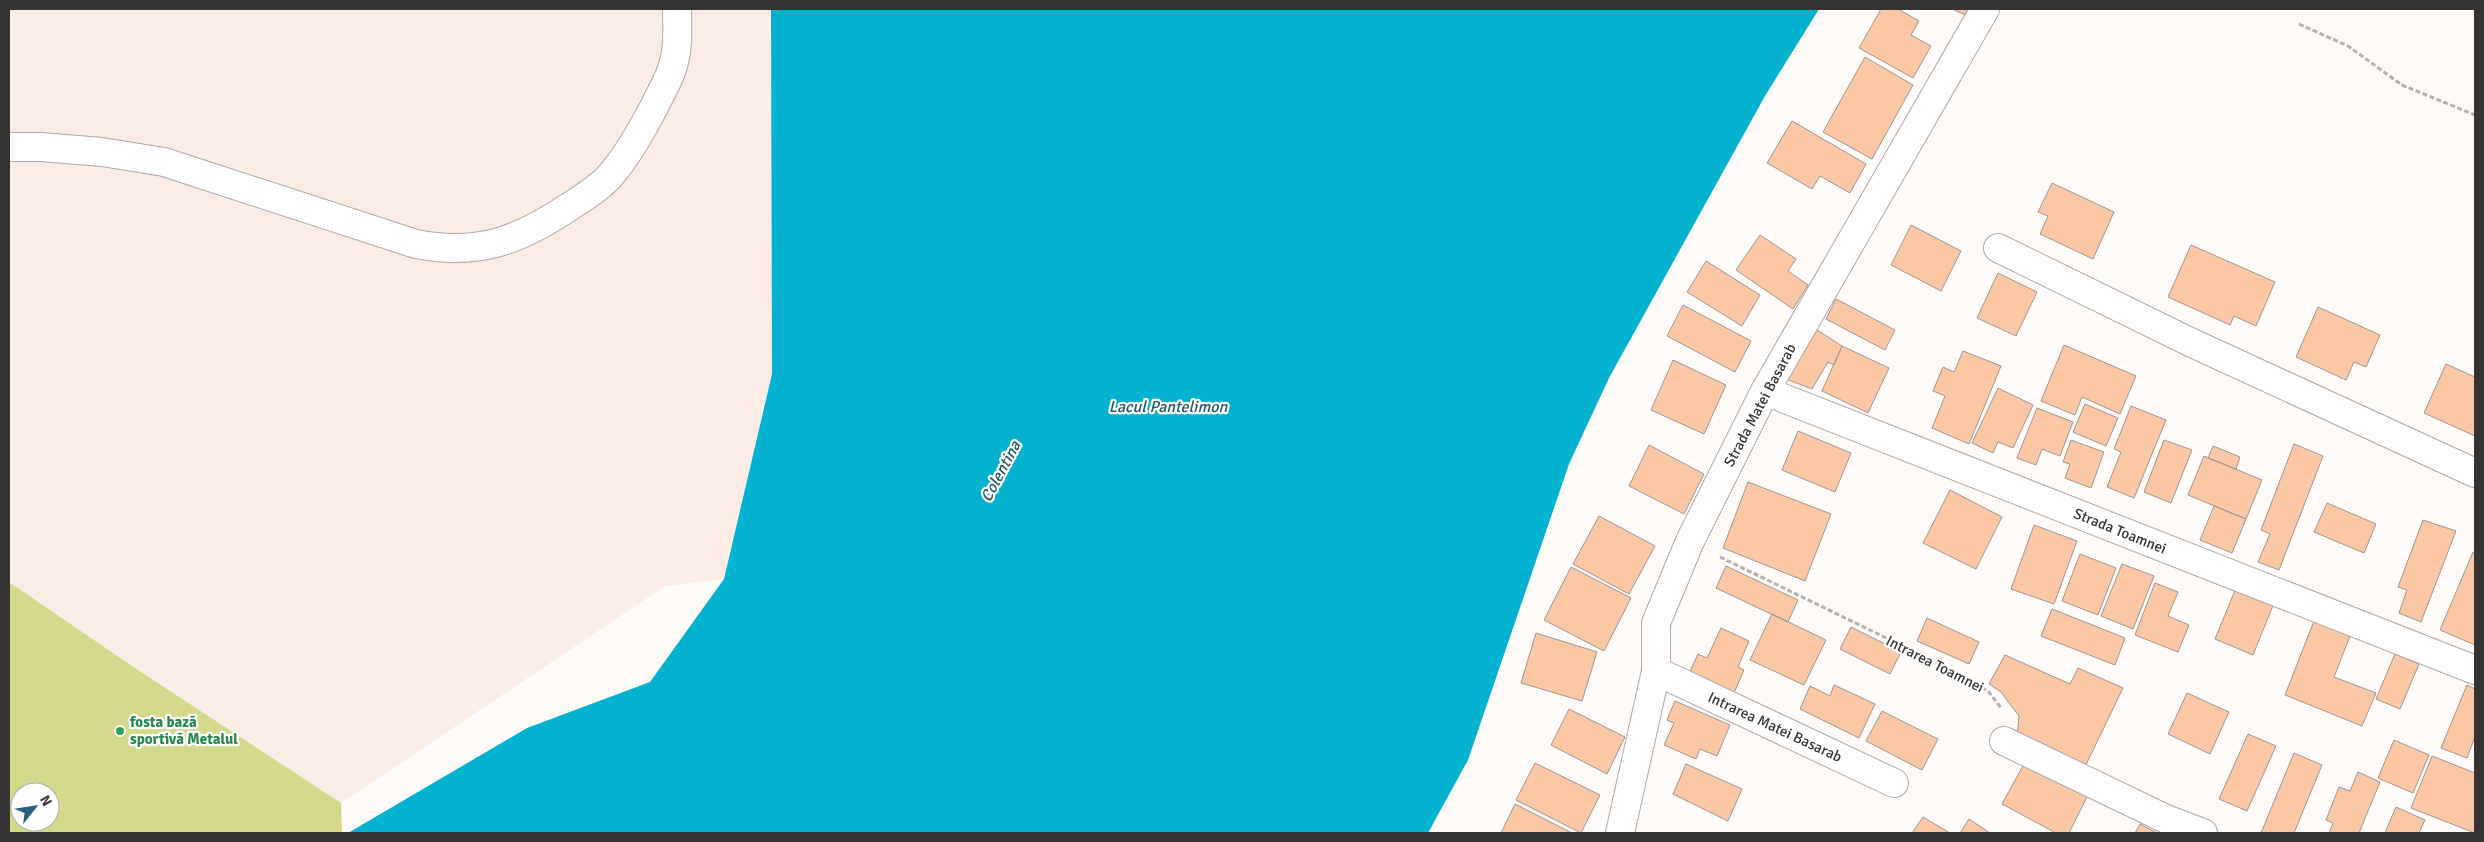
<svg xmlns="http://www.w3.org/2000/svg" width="2484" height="842" viewBox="0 0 2484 842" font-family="Signika,sans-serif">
<rect width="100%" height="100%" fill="#fffbf8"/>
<!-- built -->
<path fill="#fbede5" d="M9,9H771L772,374L724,579L665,586L341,803L138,670L9,582Z"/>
<!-- green -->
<path fill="#d3d88a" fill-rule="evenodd" d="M9,582L138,670L341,803L342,833H9ZM20,792H50V822H20Z"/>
<!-- water -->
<path fill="#02b2cf" d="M771,9H1819L1765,96L1609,378L1569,464L1468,760L1428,833H348L527,728L650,682L724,579L772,374Z"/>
<!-- building -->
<path fill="#fbc7a5" stroke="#9b9491" d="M1881,9H1898L1919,21L1911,35L1931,46L1913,78L1859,48Z
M1952,9H1974L1970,17Z
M1865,57L1913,85L1872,159L1823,132Z
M1792,121L1866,164L1850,193L1820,176L1812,189L1767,163Z
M2052,183L2114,212L2093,259L2040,234L2048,216L2038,212Z
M1911,225L1961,251L1941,291L1891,265Z
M1760,235L1796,259L1788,271L1808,285L1793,309L1736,270Z
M2191,245L2275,282L2256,326L2234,316L2230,325L2168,297Z
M1706,261L1760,295L1742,326L1687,292Z
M1998,273L2037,292L2016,336L1977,318Z
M1836,299L1895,330L1885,350L1826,319Z
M1683,305L1751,341L1735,372L1667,336Z
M2318,307L2380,335L2366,367L2354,362L2346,380L2296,357Z
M1814,328L1842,346L1834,365L1828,362L1812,389L1786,379Z
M2064,345L2136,376L2120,414L2082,397L2075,415L2041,401Z
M1842,346L1889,368L1868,413L1822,391Z
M1963,351L2001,366L1969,444L1932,428L1945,396L1933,391L1943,367L1954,372Z
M1673,360L1726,385L1704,434L1651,410Z
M2446,364L2475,377V436L2424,413Z
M1998,388L2033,405L2013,448L1998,442L1993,453L1972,443Z
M2085,404L2118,418L2106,446L2073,432Z
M2131,406L2166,420L2134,498L2107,487L2121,452L2114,449Z
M2037,408L2073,422L2060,456L2042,449L2036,465L2017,458Z
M1798,431L1851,453L1835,492L1782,470Z
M2071,440L2104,452L2091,488L2065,478L2070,464L2063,462Z
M2164,440L2192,450L2171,503L2144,492Z
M2294,444L2323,456L2279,570L2258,562L2270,534L2261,530Z
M1649,445L1704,474L1684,514L1629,486Z
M2213,446L2240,457L2236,469L2208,458Z
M2204,456L2262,480L2246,519L2188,495Z
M1748,482L1831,514L1805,581L1723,548Z
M1950,490L2002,517L1976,569L1923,543Z
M2327,503L2376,524L2364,553L2314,532Z
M2214,506L2246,519L2232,553L2200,540Z
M1599,516L1655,546L1629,594L1573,564Z
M2423,520L2456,531L2421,622L2399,613L2407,590L2398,587Z
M2034,525L2077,541L2054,604L2011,589Z
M2473,552L2475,553V645L2440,630Z
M2080,554L2116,568L2098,615L2062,601Z
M2122,564L2154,576L2133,629L2101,616Z
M1726,566L1798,600L1788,622L1716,588Z
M1571,567L1631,598L1604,651L1544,620Z
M2155,583L2178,592L2168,616L2189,625L2178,652L2135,635Z
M2236,588L2274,603L2253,655L2215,639Z
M2052,609L2125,638L2115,665L2041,636Z
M1772,614L1826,640L1804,685L1750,660Z
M1927,618L1979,642L1969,664L1917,641Z
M2314,621L2350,636L2334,677L2376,693L2362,726L2285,695Z
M1851,627L1901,652L1890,674L1840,649Z
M1721,628L1749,641L1738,667L1744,670L1730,702L1685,682L1698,654L1707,658Z
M1536,633L1597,652L1582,701L1521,683Z
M2395,654L2419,664L2400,709L2376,699Z
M2005,655L2070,684L2078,668L2123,688L2083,771L2017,738L2019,716L2001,692L1989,684Z
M1834,685L1875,704L1859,738L1800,709L1810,686L1830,696Z
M2467,685L2475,689V737L2467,758L2441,748Z
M2187,693L2229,712L2210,754L2168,734Z
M1675,701L1730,725L1717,756L1700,749L1696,759L1664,745L1674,723L1667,720Z
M1569,709L1625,737L1607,774L1551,745Z
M1882,711L1938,739L1922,770L1866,741Z
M2248,734L2276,746L2247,811L2219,799Z
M2394,740L2429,755L2413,793L2378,778Z
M2294,753L2322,765L2294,833H2261Z
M2432,756L2475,773V833L2411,808Z
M1535,763L1600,795L1581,833L1516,800Z
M1686,764L1742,789L1728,821L1673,794Z
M2024,764L2087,797L2069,833H2056L2002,804Z
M2358,772L2380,782L2359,833H2329L2333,823L2326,820L2339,787L2350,791Z
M1515,804L1572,833H1501Z
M2396,807L2425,820L2419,833H2385Z
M1923,817L1950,833H1912Z
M1969,819L1990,833H1960Z
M2140,824L2157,833H2135Z"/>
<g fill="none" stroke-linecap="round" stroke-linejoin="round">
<!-- minor casing -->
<g stroke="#aea7a3" stroke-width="30">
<path id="minor" d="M9,147H41L102,152L164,162L416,244C478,256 518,241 569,207C583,198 598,189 609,177C627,157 641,131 654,107C661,92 671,77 674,62C679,44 677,27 677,9
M1998,248L2190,342L2475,473
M1765,391L2475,670
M1656,671L1894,783
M2004,741L2166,819L2203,833
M1620,833L1656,671V623L1690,541L1765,391L1985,9"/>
</g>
<!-- path -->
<path stroke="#b3b0ad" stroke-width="3" stroke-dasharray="5 2.5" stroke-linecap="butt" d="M2299,24L2348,46L2402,85L2475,115
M1720,557L1948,668L1988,691L2002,709"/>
<!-- minor -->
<use href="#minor" stroke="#fff" stroke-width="28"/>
</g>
<!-- markers -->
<circle fill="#2e9e5b" stroke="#fff" stroke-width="2" cx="120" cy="731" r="5"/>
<g text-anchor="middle" stroke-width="4.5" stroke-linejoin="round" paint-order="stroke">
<!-- street labels -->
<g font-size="15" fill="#363432" stroke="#fff">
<text transform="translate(1760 405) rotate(-62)" y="5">Strada Matei Basarab</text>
<text transform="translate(2120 531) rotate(22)" y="5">Strada Toamnei</text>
<text transform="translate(1935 664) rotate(27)" y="5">Intrarea Toamnei</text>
<text transform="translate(1775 727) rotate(25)" y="5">Intrarea Matei Basarab</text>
</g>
<!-- leisure labels -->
<g font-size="15" font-weight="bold" fill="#27864d" stroke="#fff" text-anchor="start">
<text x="130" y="727">fosta bază<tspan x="130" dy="17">sportivă Metalul</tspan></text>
</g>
<!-- water labels -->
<g font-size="16" font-style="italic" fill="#1f5865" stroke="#fff">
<text x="1168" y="412">Lacul Pantelimon</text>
<text transform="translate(1000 471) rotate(-62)" y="6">Colentina</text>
</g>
</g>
<!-- border -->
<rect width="2484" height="842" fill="none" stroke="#363432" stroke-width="20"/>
<!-- north arrow -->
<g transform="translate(35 807) rotate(60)"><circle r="24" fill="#ffffff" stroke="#afaead"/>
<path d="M0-4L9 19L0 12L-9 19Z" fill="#275f79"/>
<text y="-8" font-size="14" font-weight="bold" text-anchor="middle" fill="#363432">N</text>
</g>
</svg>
